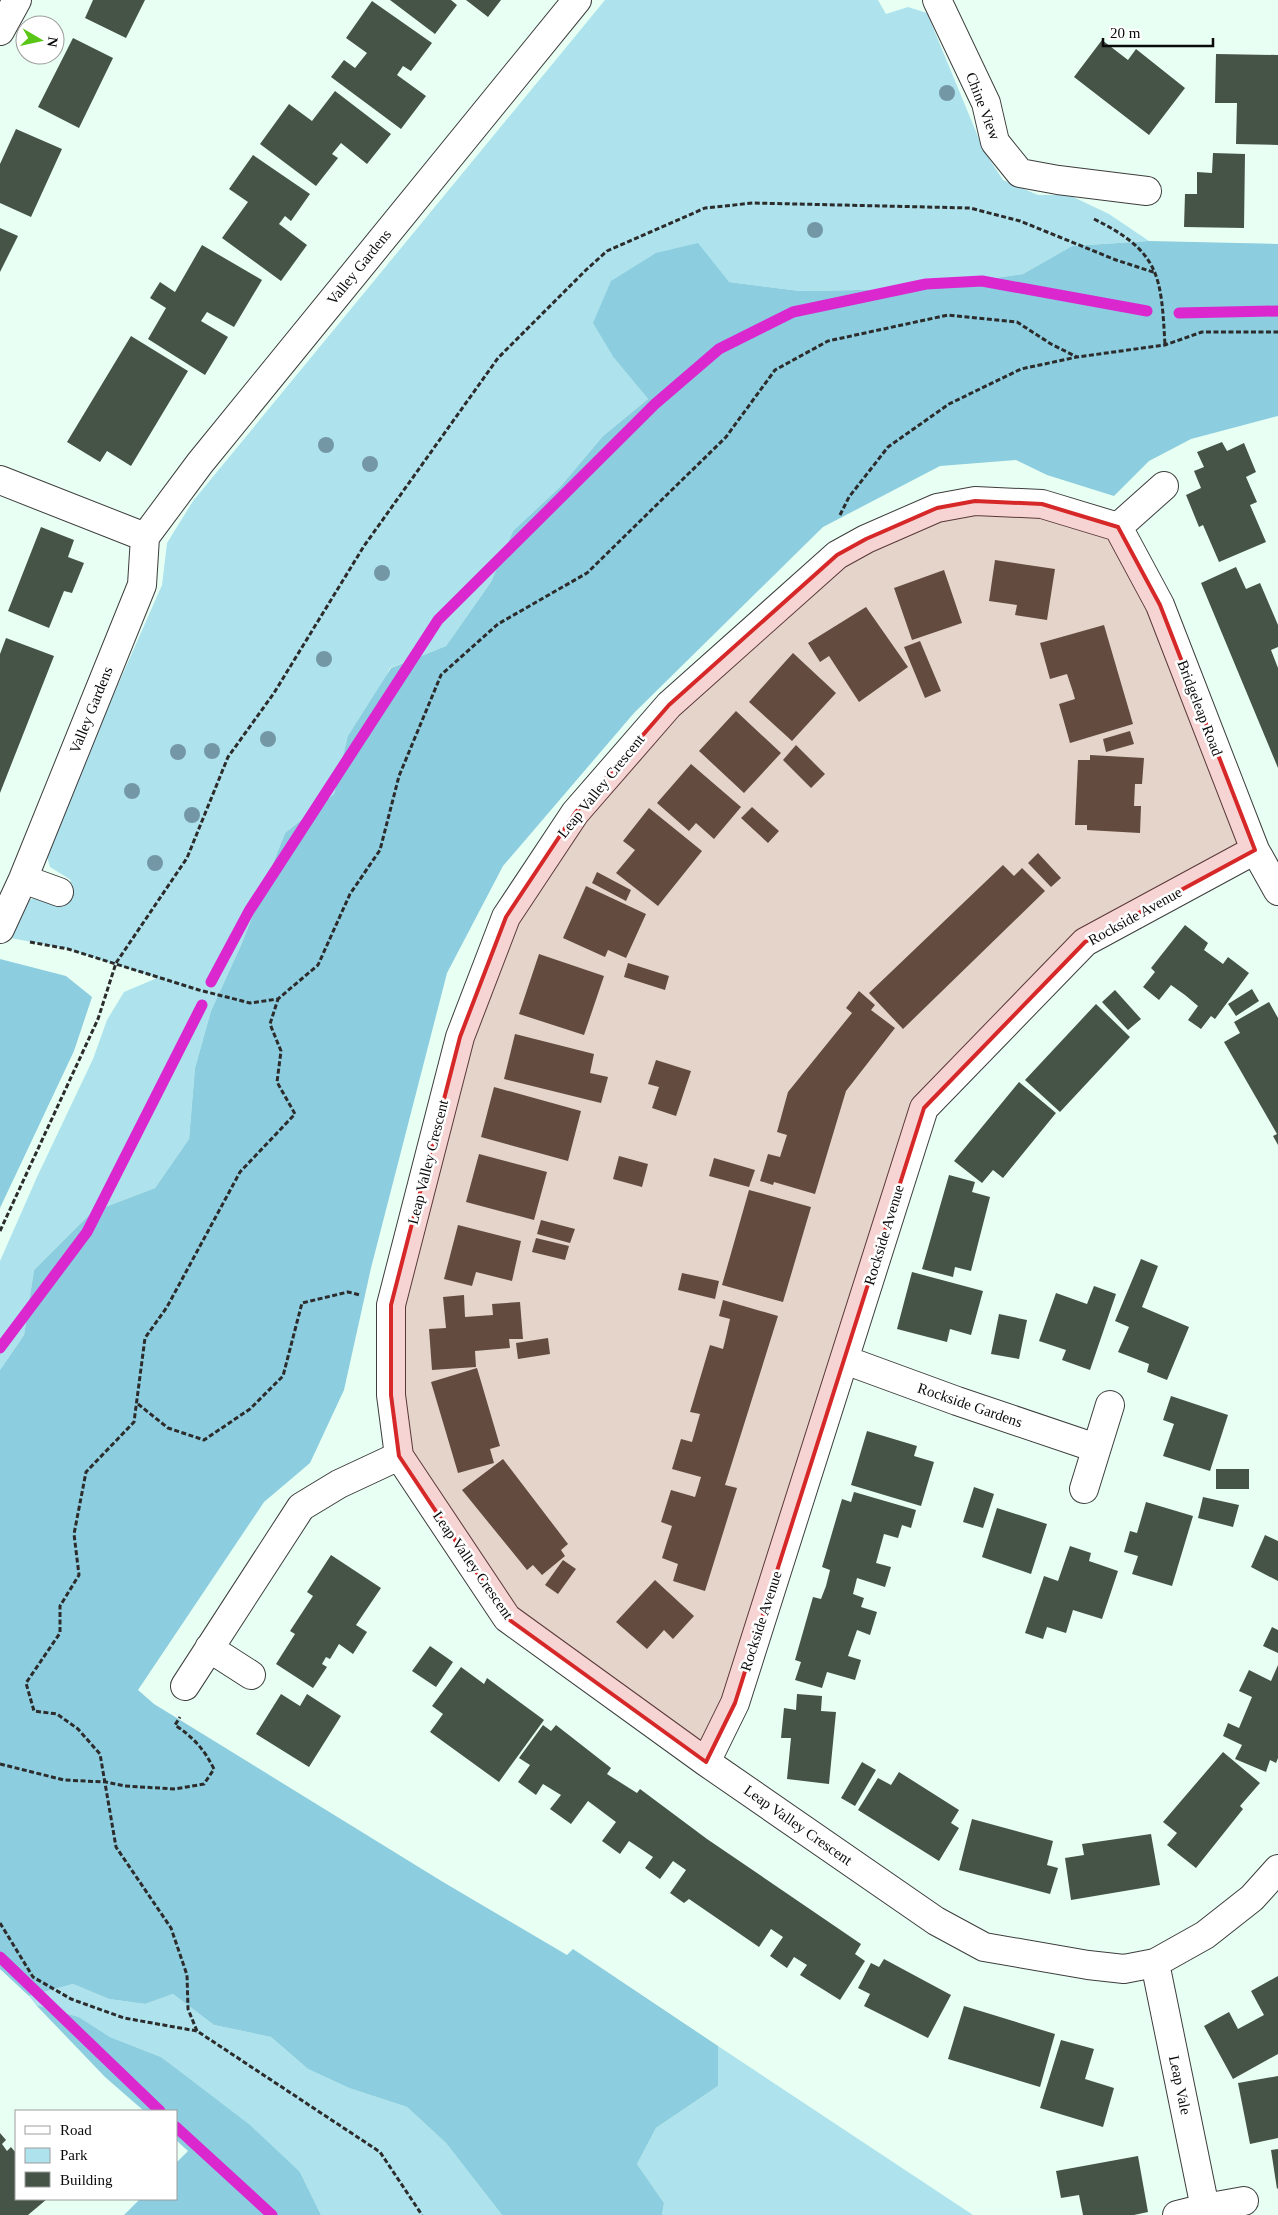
<svg xmlns="http://www.w3.org/2000/svg" width="1278" height="2215" viewBox="0 0 1278 2215" font-family="'Times New Roman',serif">
<rect width="100%" height="100%" fill="#e8fff3"/>
<!-- green -->
<path fill="#aee3ed" d="M605,0H878L886,14L908,7L927,13L984,151L1003,180L1038,195H1069L1109,214L1149,241L1072,246L1023,274L920,289L800,291L729,282L614,358L648,399L603,436L560,487L513,531L491,582L446,646L390,668L341,767L334,794L285,833L242,943L211,1011L195,1068L189,1139L155,1188L92,1212L34,1270L24,1335L0,1370V1261L37,1177L93,1059L107,1020L124,992L157,978L68,949L11,938L27,901L38,896L63,901L71,880L50,867L45,850L162,585L167,543L193,501Z
M73,1984L109,1999L145,2004L173,1994L214,2025L271,2037L308,2069L349,2088L407,2107L446,2143L502,2215H321L300,2172L161,2057L110,2037L79,2017L36,2005L29,1996Z
M718,2046L973,2215H662L664,2203L637,2164L656,2128L718,2086Z"/>
<!-- forest -->
<path fill="#8ccddf" d="M1149,241L1278,244V416L1191,439L1149,461L1114,496L1047,475L1016,460L940,466L823,527L634,713L503,866L447,973L371,1268L344,1390L310,1463L264,1502L138,1690L154,1704L443,1882L567,1955L573,1949L718,2046V2086L656,2128L637,2164L664,2203L662,2215H502L446,2143L407,2107L349,2088L308,2069L271,2037L214,2025L173,1994L145,2004L109,1999L73,1984L29,1996L0,1969V1370L24,1335L34,1270L92,1212L155,1188L189,1139L195,1068L211,1011L242,943L285,833L334,794L348,736L391,668L446,646L491,582L513,531L560,487L603,436L648,399L614,358L593,323L611,281L656,253L698,243L729,282L800,291L920,289L1023,274L1072,246Z
M0,959L66,976L92,997L74,1051L0,1208Z
M36,2005L79,2017L110,2037L161,2057L250,2125L300,2172L321,2215H124L140,2199H176V2163L188,2151L176,2140V2111H144L105,2077Z"/>
<g fill="none" stroke-linecap="round" stroke-linejoin="round">
<!-- stream -->
<path stroke="#da27ce" stroke-width="11" d="M1179,313L1278,311
M211,982L249,911L438,620L655,404L719,349L793,312L926,284L982,281L1147,311
M0,1348L87,1232L202,1005
M0,1957L160,2111
M176,2127L272,2215"/>
</g>
<!-- building -->
<path fill="#465447" d="M93,0H145L126,38L85,18Z
M390,0H451L457,5L435,34Z
M466,0H501L488,17Z
M372,1L432,43L411,71L403,66L397,75L426,96L401,129L331,77L344,60L355,68L367,53L346,38Z
M73,38L113,58L79,128L38,107Z
M1102,40L1128,60L1136,49L1185,88L1149,135L1074,77Z
M1216,54L1278,55V145L1236,144L1237,103H1215Z
M335,91L391,134L367,164L341,143L332,154L338,158L316,186L260,144L289,104L312,121Z
M16,129L62,149L31,217L0,203V164Z
M1213,153L1245,154L1244,228L1184,227L1185,194H1197V172L1212,173Z
M253,155L310,194L291,221L285,216L279,224L307,245L281,281L222,238L248,202L229,189Z
M0,228L18,236L0,272Z
M202,245L262,280L234,327L207,312L201,321L228,337L205,375L148,339L166,308L150,298L160,282L175,292Z
M131,336L188,371L131,466L107,451L100,462L67,442Z
M1222,442L1227,451L1244,443L1256,472L1246,477L1257,502L1250,505L1266,542L1219,562L1203,525L1199,527L1186,495L1201,488L1194,471L1204,467L1197,452Z
M41,527L74,540L68,557L84,563L72,593L64,591L49,628L8,611Z
M995,560L1055,569L1047,620L1015,615L1017,605L989,601Z
M1236,567L1246,589L1260,583L1278,625V647L1271,650L1278,668V768L1201,583Z
M944,570L962,623L912,640L894,588Z
M866,607L908,667L859,702L829,656L820,662L808,643Z
M1104,625L1133,724L1070,743L1059,704L1075,699L1073,692L1067,674L1050,679L1040,643Z
M6,638L54,656L0,793V654Z
M920,641L941,691L925,698L904,647Z
M793,653L836,693L792,741L749,702Z
M736,711L781,753L744,793L699,751Z
M1130,731L1134,744L1106,752L1103,739Z
M796,745L825,774L811,788L783,760Z
M1090,755L1144,758L1142,784H1135L1134,806H1141L1140,833L1087,830V825H1075L1078,760H1090Z
M691,764L741,807L714,839L696,823L689,831L657,803Z
M752,807L779,831L768,843L741,818Z
M649,808L702,851L658,906L616,873L635,850L623,841Z
M1038,853L1061,878L1051,887L1028,863Z
M1003,865L1014,876L1022,868L1045,891L903,1029L869,993Z
M597,872L631,890L626,901L592,883Z
M586,886L646,914L626,958L608,950L605,957L563,938Z
M1185,925L1208,943L1204,950L1223,964L1228,957L1249,973L1215,1019L1211,1016L1201,1029L1188,1020L1198,1006L1185,995L1171,985L1159,1000L1143,987L1155,972L1151,968Z
M539,954L604,976L584,1035L519,1014Z
M628,963L669,976L665,990L624,977Z
M1252,989L1259,1001L1236,1016L1228,1004Z
M1115,990L1141,1019L1128,1030L1102,1002Z
M859,991L875,1005L871,1010L895,1028L846,1091L815,1194L774,1182L773,1185L760,1181L768,1154L780,1157L787,1135L777,1132L788,1092L852,1013L846,1008Z
M1269,1002L1278,1018V1145L1273,1136L1277,1134L1224,1042L1240,1033L1234,1022Z
M1096,1004L1130,1037L1060,1112L1025,1080Z
M515,1034L594,1054L590,1073L608,1077L601,1103L504,1079Z
M656,1060L691,1071L676,1116L652,1108L659,1087L648,1084Z
M1019,1082L1056,1113L1003,1178L993,1170L982,1183L954,1161Z
M494,1087L581,1111L568,1161L481,1137Z
M479,1154L547,1172L534,1220L466,1202Z
M619,1156L648,1164L642,1187L613,1179Z
M714,1158L755,1170L749,1187L709,1176Z
M949,1175L975,1182L972,1192L990,1197L971,1271L955,1267L953,1277L922,1269Z
M749,1190L811,1207L783,1302L722,1285Z
M541,1220L575,1229L570,1243L537,1234Z
M458,1225L521,1241L512,1281L476,1272L472,1286L444,1279Z
M536,1238L569,1246L565,1260L532,1252Z
M1141,1259L1158,1266L1142,1307L1189,1327L1167,1380L1147,1372L1149,1364L1118,1352L1129,1327L1115,1321Z
M912,1272L983,1291L971,1335L950,1329L947,1342L897,1329Z
M682,1273L719,1281L715,1299L678,1290Z
M1094,1286L1116,1294L1090,1370L1062,1360L1066,1350L1039,1341L1056,1293L1087,1304Z
M464,1295L465,1317L493,1315L492,1304L520,1302L523,1339H509L510,1348L475,1351L476,1367L432,1370L429,1329L446,1328L443,1297Z
M723,1300L778,1316L725,1485L737,1488L705,1591L673,1581L678,1564L662,1558L672,1526L661,1522L671,1490L695,1497L701,1477L672,1469L681,1439L692,1442L700,1414L690,1412L710,1345L723,1349L725,1341L730,1319L719,1316Z
M999,1314L1027,1320L1019,1359L991,1354Z
M548,1338L550,1354L518,1359L516,1343Z
M477,1368L500,1446L490,1449L494,1463L458,1473L431,1382Z
M1171,1396L1228,1415L1210,1471L1163,1456L1174,1424L1163,1420Z
M867,1431L917,1446L914,1456L934,1462L921,1506L851,1485Z
M503,1459L568,1544L561,1550L565,1556L542,1575L533,1565L527,1570L462,1490Z
M1216,1469H1249V1489H1216Z
M974,1487L994,1494L983,1528L963,1522Z
M854,1492L916,1510L911,1528L902,1525L898,1538L884,1534L876,1563L891,1567L885,1587L857,1578L853,1594L864,1598L861,1607L877,1612L870,1635L857,1630L848,1656L861,1660L855,1680L827,1672L822,1688L795,1680L801,1662L795,1660L813,1597L821,1599L826,1586L830,1570L822,1567L842,1499L851,1502Z
M1203,1497L1239,1505L1233,1527L1198,1518Z
M1146,1502L1193,1516L1172,1586L1132,1574L1138,1556L1124,1552L1130,1531L1137,1533Z
M997,1508L1047,1524L1031,1574L982,1557Z
M1265,1535L1278,1541V1581L1251,1567Z
M1070,1546L1091,1553L1089,1561L1118,1571L1102,1619L1073,1610L1066,1633L1047,1627L1043,1639L1025,1633L1044,1576L1058,1581Z
M331,1555L381,1588L356,1625L367,1632L353,1654L339,1644L330,1659L326,1657L322,1664L327,1667L313,1688L276,1664L295,1634L290,1631L313,1596L307,1592Z
M563,1560L576,1569L558,1594L545,1585Z
M655,1580L694,1616L673,1639L664,1630L647,1649L616,1622Z
M1272,1627L1278,1630V1653L1263,1646Z
M430,1646L453,1662L436,1687L412,1671Z
M1278,1665V1758L1276,1763L1270,1760L1266,1772L1235,1759L1242,1745L1223,1736L1228,1723L1239,1728L1252,1697L1239,1691L1249,1670L1271,1681Z
M461,1667L484,1684L487,1678L544,1720L499,1782L430,1732L443,1714L432,1706Z
M281,1694L300,1706L307,1694L341,1716L309,1767L256,1734Z
M797,1694L822,1696L821,1711L836,1712L829,1784L787,1779L791,1738H781L784,1708L796,1710Z
M543,1725L551,1731L556,1725L611,1768L607,1774L637,1793L640,1789L707,1839L861,1944L855,1954L865,1961L840,2000L800,1975L807,1965L794,1957L787,1968L770,1956L783,1937L771,1929L759,1947L689,1899L684,1903L670,1893L686,1870L673,1861L660,1879L645,1868L653,1857L629,1841L620,1854L602,1841L616,1822L588,1801L571,1824L550,1809L561,1795L543,1784L536,1795L518,1782L530,1765L519,1758Z
M1223,1752L1260,1783L1240,1806L1243,1809L1196,1868L1167,1845L1177,1833L1163,1822Z
M862,1762L876,1770L855,1806L841,1798Z
M899,1772L959,1810L951,1823L959,1828L939,1861L858,1810L878,1778L891,1785Z
M972,1819L1053,1841L1047,1865L1058,1868L1050,1894L959,1870Z
M1151,1834L1160,1885L1071,1900L1065,1858L1084,1855L1082,1844Z
M884,1959L951,1995L928,2038L864,2006L870,1994L858,1988L871,1963L879,1967Z
M1278,1976V2054L1233,2079L1204,2026L1229,2012L1238,2029L1264,2015L1251,1991Z
M964,2006L1055,2034L1040,2087L948,2059Z
M1061,2040L1094,2049L1085,2079L1114,2088L1103,2127L1040,2108Z
M1278,2076V2138L1250,2144L1238,2083Z
M0,2133L6,2140L2,2144L7,2151L11,2147L16,2153V2199H47L28,2215H0Z
M1278,2149V2188L1277,2189L1271,2150Z
M1138,2156L1148,2212L1134,2215H1083L1079,2195L1061,2198L1056,2171Z"/>
<g fill="none" stroke-linecap="round" stroke-linejoin="round">
<!-- minor casing -->
<g stroke="#3d3d3d" stroke-width="30">
<path id="minor" d="M937,0L986,103L995,142L1020,173L1058,180L1147,191
M0,31L17,0
M0,480L145,537
M1118,527L1160,605L1255,850L1278,891
M1118,527L1164,486
M23,879L59,892
M0,929L23,879L142,585L145,537L200,463L577,0
M845,1360L957,1401L1096,1448
M399,1456L391,1395V1305L460,1037L506,917L575,813L669,705L837,555L866,539L937,508L975,501L1042,504L1118,527
M1084,1489L1110,1405
M209,1648L251,1675
M185,1686L301,1507L339,1484L399,1456L507,1618L706,1762L936,1921L984,1947L1088,1965L1124,1969L1155,1963L1205,1935L1252,1898L1278,1869
M706,1762L735,1703L924,1108L1085,942L1255,850
M1155,1963L1205,2208L1244,2201
M1177,2215L1205,2208"/>
</g>
<!-- path -->
<path stroke="#2c2c2c" stroke-width="3" stroke-dasharray="5 2.5" stroke-linecap="butt" d="M1094,219C1161,252 1161,277 1165,345
M840,515L849,497L888,447L949,404L1021,369L1077,357L1165,345L1202,332H1278
M30,942L68,949L199,990L250,1003L278,999L318,965L350,894L380,850L399,776L441,675L498,624L587,573L726,437L775,370L828,341L948,315L1017,322L1051,344L1077,357
M0,1231L98,1019L116,963L187,858L228,757L274,693L364,546L498,358L587,269L607,251L705,208L753,203L970,208L1020,221L1116,260L1156,273
M138,1404L168,1428L204,1440L250,1409L283,1376L302,1303L348,1292L360,1295
M0,1764L64,1780L106,1782L125,1786L175,1789L204,1784L214,1769C204,1749 193,1737 175,1725L180,1717
M0,1923L33,1977L71,1999L124,2018L197,2031L380,2152L422,2215
M197,2031L188,2009L187,1975L171,1928L116,1847L100,1754L78,1729L57,1714L34,1711L26,1683L60,1633V1606L79,1575L74,1534L86,1472L134,1422L145,1338L167,1307L240,1172L295,1114L277,1082L281,1051L270,1024L278,999"/>
<!-- minor -->
<use href="#minor" stroke="#fff" stroke-width="28"/>
</g>
<!-- trees -->
<g fill="#7497a6">
<circle cx="947" cy="93" r="8"/>
<circle cx="815" cy="230" r="8"/>
<circle cx="326" cy="445" r="8"/>
<circle cx="370" cy="464" r="8"/>
<circle cx="382" cy="573" r="8"/>
<circle cx="324" cy="659" r="8"/>
<circle cx="268" cy="739" r="8"/>
<circle cx="212" cy="751" r="8"/>
<circle cx="178" cy="752" r="8"/>
<circle cx="132" cy="791" r="8"/>
<circle cx="192" cy="815" r="8"/>
<circle cx="155" cy="863" r="8"/>
</g>
<!-- marked area -->
<path fill="#d62828" fill-opacity="0.2" stroke="#d62828" stroke-width="4" stroke-linejoin="round" d="M975,501L1042,504L1118,527L1160,605L1255,850L1085,942L924,1108L735,1703L706,1762L507,1618L399,1456L391,1395V1305L460,1037L506,917L575,813L669,705L837,555L866,539L937,508Z"/>
<g text-anchor="middle" stroke-width="5" stroke-linejoin="round" paint-order="stroke">
<!-- street labels -->
<g font-size="15" fill="#0a0a0a" stroke="#fff">
<text transform="translate(983 106) rotate(69)" y="5">Chine View</text>
<text transform="translate(359 267) rotate(-51)" y="5">Valley Gardens</text>
<text transform="translate(1200 708) rotate(69)" y="5">Bridgeleap Road</text>
<text transform="translate(91 710) rotate(-68)" y="5">Valley Gardens</text>
<text transform="translate(601 786) rotate(-51)" y="5">Leap Valley Crescent</text>
<text transform="translate(1135 916) rotate(-29)" y="5">Rockside Avenue</text>
<text transform="translate(428 1162) rotate(-76)" y="5">Leap Valley Crescent</text>
<text transform="translate(884 1235) rotate(-73)" y="5">Rockside Avenue</text>
<text transform="translate(970 1405) rotate(19)" y="5">Rockside Gardens</text>
<text transform="translate(473 1565) rotate(55)" y="5">Leap Valley Crescent</text>
<text transform="translate(761 1621) rotate(-72)" y="5">Rockside Avenue</text>
<text transform="translate(798 1825) rotate(35)" y="5">Leap Valley Crescent</text>
<text transform="translate(1180 2085) rotate(78)" y="5">Leap Vale</text>
</g>
</g>
<!-- legend -->
<rect x="15" y="2110" width="162" height="90" fill="#ffffff" stroke="#9d9d9d"/>
<rect x="25" y="2126" width="25" height="8" fill="#ffffff" stroke="#9d9d9d"/>
<text x="60" y="2135" font-size="15" fill="#0a0a0a">Road</text>
<rect x="25" y="2148" width="25" height="15" fill="#aee3ed" stroke="#9d9d9d"/>
<text x="60" y="2160" font-size="15" fill="#0a0a0a">Park</text>
<rect x="25" y="2172" width="25" height="15" fill="#465447" stroke="#9d9d9d"/>
<text x="60" y="2185" font-size="15" fill="#0a0a0a">Building</text>
<!-- north arrow -->
<g transform="translate(40 40) rotate(99)"><circle r="24" fill="#ffffff" stroke="#9d9d9d"/>
<path d="M0-4L9 19L0 12L-9 19Z" fill="#59c617"/>
<text y="-8" font-size="14" font-weight="bold" text-anchor="middle" fill="#0a0a0a">N</text>
</g>
<!-- scale -->
<path d="M1103 38v8h110v-8" fill="none" stroke="#0a0a0a" stroke-width="2.5"/>
<text x="1110" y="38" font-size="15" fill="#0a0a0a" stroke="#ffffff" stroke-width="4" paint-order="stroke">20 m</text>
</svg>
